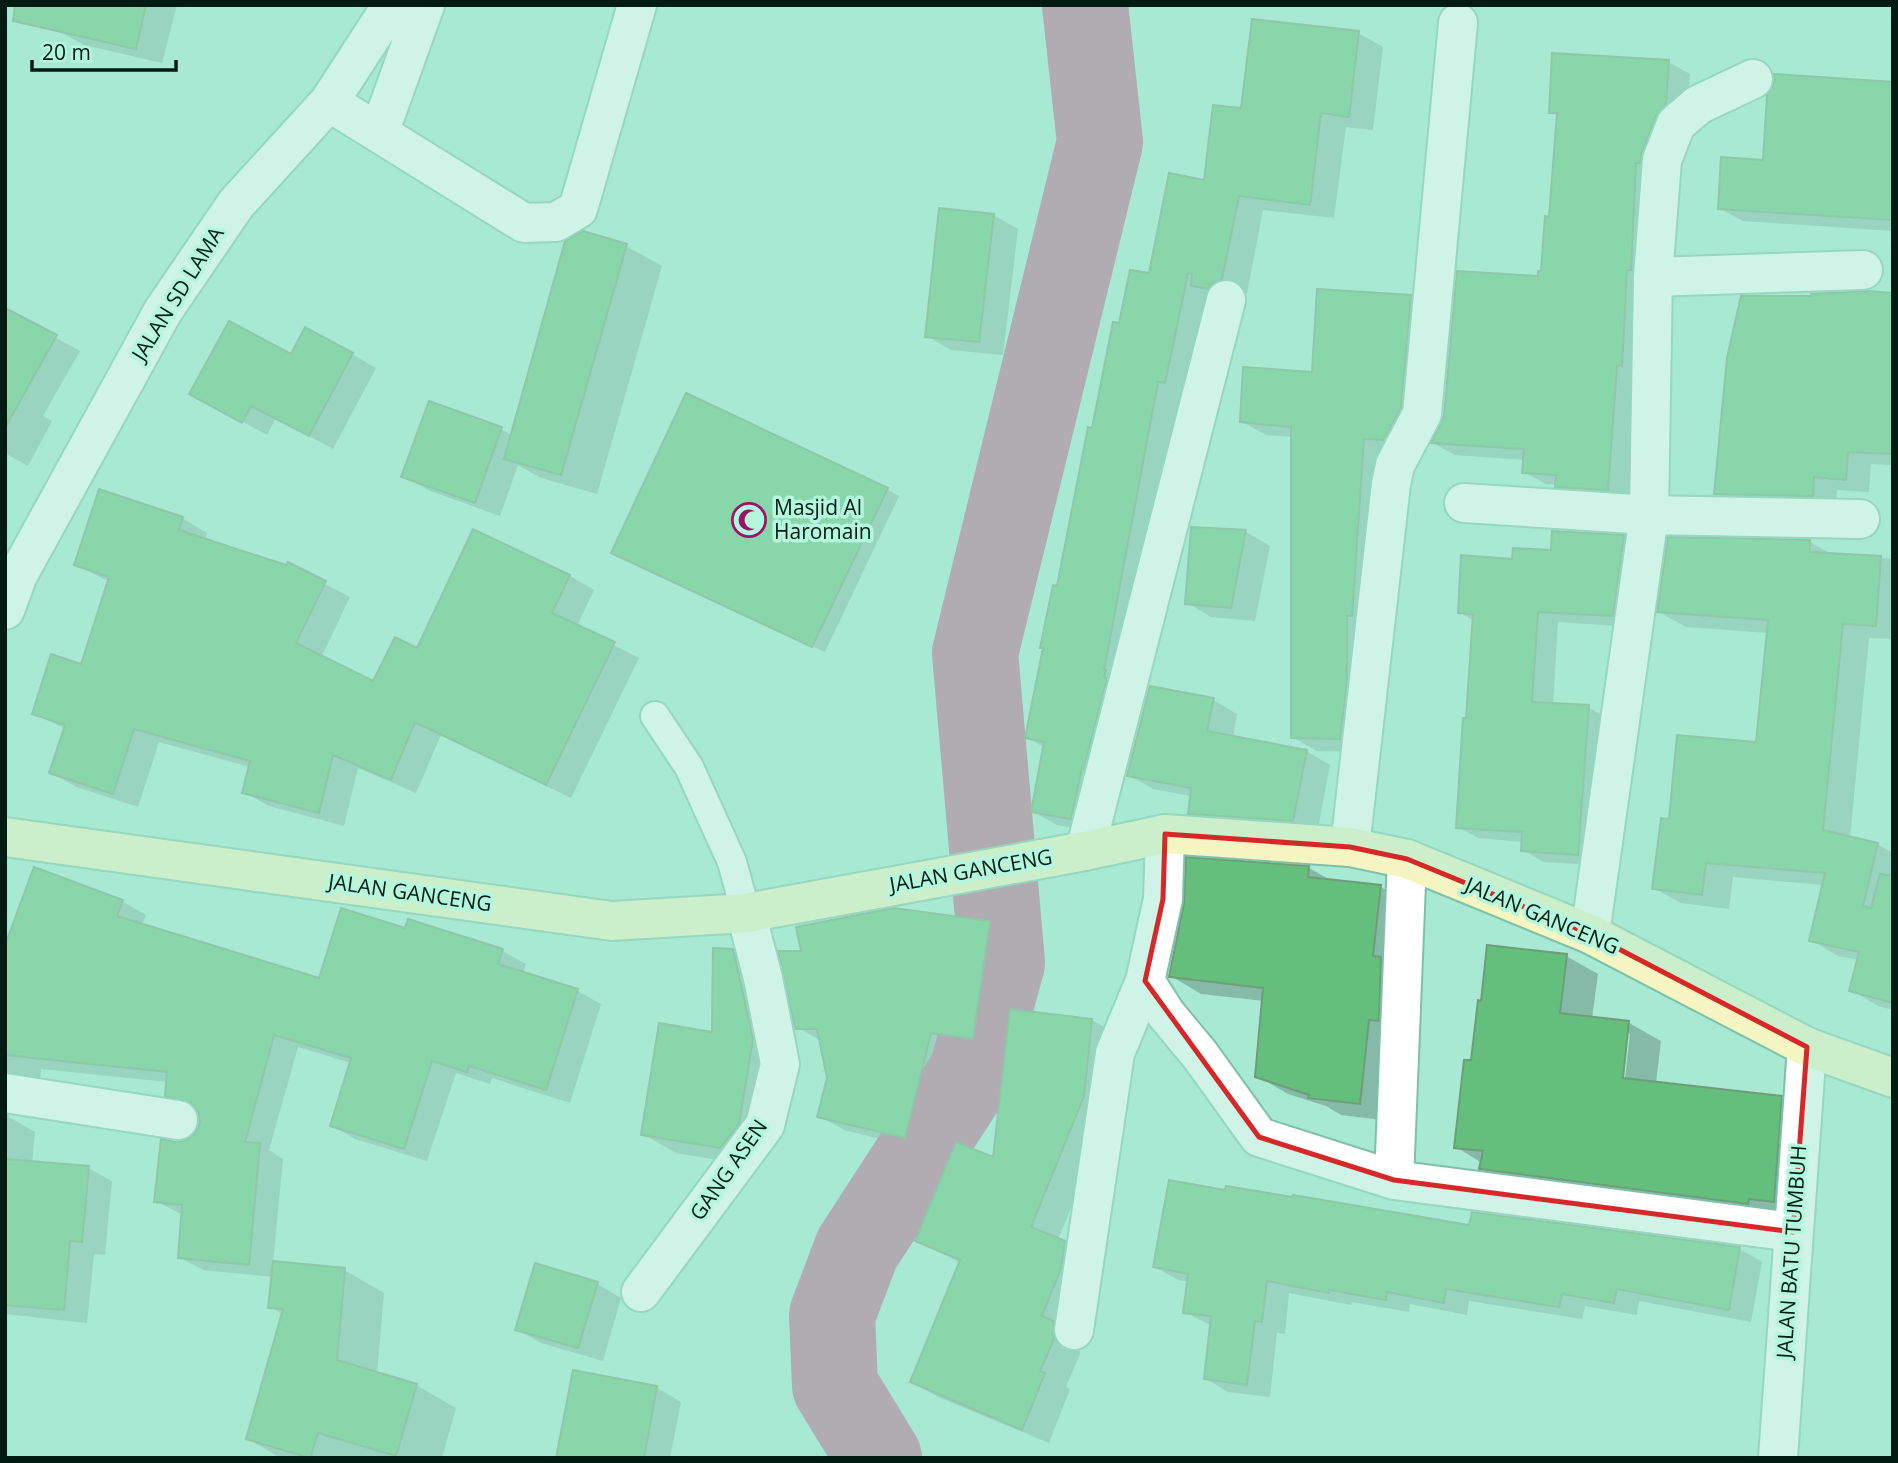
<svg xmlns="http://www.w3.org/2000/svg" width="1898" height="1463" viewBox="0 0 1898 1463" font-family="'Open Sans',sans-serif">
<rect width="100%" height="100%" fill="#a7e9d2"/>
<!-- shadow -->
<path fill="#0003" fill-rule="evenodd" d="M63,5H177L162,63L84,45L57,30Z
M1358,33L1383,47L1373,130L1346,127L1334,218L1263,210L1247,293L1236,298L1095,832L1057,825L1032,811L1045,748L1027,737L1094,430L1120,325L1205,182L1243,110Z
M1668,62L1690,74L1687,117L1638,377L1629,502L1578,499L1557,485L1546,484L1524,472L1525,460L1455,455L1433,443L1543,273L1551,219L1558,116L1550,112Z
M1893,84V231L1743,221L1719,208L1765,161Z
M993,215L1018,229L1003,355L951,350L927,336Z
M626,246L662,266L597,494L541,478L518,465L500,516L428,490L404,476L430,403L501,429L512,435Z
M1893,294V465L1871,464L1869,492L1837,490L1836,509L1739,507L1716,493Z
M1410,297L1435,311L1408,453L1364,752L1317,751L1292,737V437L1266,435L1241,421L1314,374Z
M5,310L80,351L43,416L52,421L28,466L5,453Z
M352,354L376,368L333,449L276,418L267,435L216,407L292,356Z
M887,489L899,496L825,652L624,559Z
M182,518L207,533L205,540L287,567L288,565L350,597L321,658L374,684L418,651L474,531L570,576L594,590L577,626L639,658L571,798L441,735L416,793L358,768L344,826L269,806L244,792L250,767L159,742L138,807L76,787L51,772L65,729L34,713L82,666L110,582L76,565Z
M1192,528L1246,532L1270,546L1255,621L1211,617L1187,603Z
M1624,537L1644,549L1633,627L1558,622L1553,705L1588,707L1608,719L1598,865L1543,862L1523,850V842L1478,838L1458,827L1474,621L1459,612L1514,561Z
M1810,542L1833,555L1893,559V639L1869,638L1850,838L1877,844L1893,853V1010L1878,1006L1851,990L1859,960L1838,956L1811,940L1824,885L1733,877L1729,909L1681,903L1654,888L1670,821L1758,744L1769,633L1686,627L1659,612Z
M1213,700L1237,714L1233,737L1306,751L1330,765L1317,834L1214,827L1189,813L1191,796L1153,789L1129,775Z
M1309,868L1332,881L1381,887L1411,905L1390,1121L1341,1115L1326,1106L1288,1094L1257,1076L1264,1001L1201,994L1171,976Z
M122,901L146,915L142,925L320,980L406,930L502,951L526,964L523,974L577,991L601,1004L570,1103L492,1078L490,1084L456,1073L427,1161L355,1139L332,1125L351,1063L298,1047L269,1150L283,1159L273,1263L344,1270L384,1293L377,1374L416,1385L456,1408L442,1458H281L248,1439L284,1315L270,1307L273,1277L203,1270L179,1257L183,1215L156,1201L175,1143L187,1142L197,1134L201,1123L200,1111L190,1109L167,1095L168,1082L41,1069L40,1085L6,1104L9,1117L35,1132L32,1163L88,1168L112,1181L105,1255L94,1254L87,1323L5,1314V950Z
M893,910L990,923L1014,937L997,1052L955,1046L929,1151L844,1130L819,1116L829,1078L821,1041L797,1027L803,953Z
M732,951L765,970L785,1059L754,1166L676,1153L643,1134L714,1034Z
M1566,956L1598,974L1592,1019L1629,1023L1661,1041L1656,1083L1781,1097L1813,1116L1805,1219L1513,1186L1481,1168L1482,1163L1456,1147L1472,1062ZM1626,1034H1630L1624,1087L1621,1086Z
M1092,1020L1118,1035L1110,1111L1058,1240L1091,1258L1079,1338L1080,1354L1066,1387L1070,1389L1049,1443L938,1397L912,1382L961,1263L918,1241L995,1159Z
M1473,1214L1740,1249L1762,1262L1751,1322L1639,1301L1637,1315L1585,1306L1582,1319L1469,1301L1467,1315L1410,1304L1409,1312L1352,1302L1351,1305L1289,1293L1285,1334L1277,1333L1270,1397L1228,1392L1205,1378L1212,1326L1185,1312L1189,1282L1178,1280L1155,1267L1471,1227Z
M597,1284L621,1298L603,1361L541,1343L517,1329Z
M657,1388L681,1402L670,1458H559Z"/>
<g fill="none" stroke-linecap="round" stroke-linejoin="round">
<!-- river -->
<path stroke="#bc5f8d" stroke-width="86" d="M879,1458L835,1386L832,1315L857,1249L972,1072L1002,963L975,653L1100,142L1085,5"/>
</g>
<!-- building -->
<path fill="#64bf7c" stroke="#6f9d79" stroke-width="2" d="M15,5H146L136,49L13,21Z
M1252,19L1359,31L1349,117L1321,113L1310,205L1239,196L1222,279L1211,284L1208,289L1191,286L1192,274L1188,273L1165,383L1158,382L1104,670H1106L1104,677L1107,678L1084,768L1082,767L1071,819L1031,812L1044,742L1025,738L1043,648H1040L1053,585L1057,586L1088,427L1092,428L1113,322L1119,323L1130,270L1149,273L1169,173L1204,180L1213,105L1241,108Z
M1552,53L1669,60L1666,104L1656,116L1642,152L1640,163H1636L1631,270H1627L1622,366L1617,365L1608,490L1555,487L1556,475L1522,473L1524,449L1431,443L1444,416L1457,271L1538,276V271H1541L1545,216L1549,217L1557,113H1549Z
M1774,74L1893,82V220L1718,209L1721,157L1763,160L1767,95L1775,81Z
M939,208L994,214L979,342L925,337Z
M583,231L627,244L561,475L504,459L565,241Z
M1317,289L1411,295L1401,408L1383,440L1364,439L1352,616H1347V683L1340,739L1291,738V427L1240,422L1243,367L1312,372Z
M1867,291L1893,293V454L1848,452L1846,480L1814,477L1813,496L1714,494L1727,358L1741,296H1811V294Z
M5,308L57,335L5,428Z
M229,321L291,354L305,327L353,353L309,436L251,406L242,423L189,394Z
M686,393L888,488L812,647L611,553Z
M429,401L502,427L475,503L401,477Z
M99,489L183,517L179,530L286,565L288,562L326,581L296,643L373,681L395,637L417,648L473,529L570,575L552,613L615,642L546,785L415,722L391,780L333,755L319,813L242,793L250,761L134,729L113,794L49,773L65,725L32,714L51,654L81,664L109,577L74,565Z
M1191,527L1246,530L1231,608L1185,604Z
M1552,531L1624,535L1613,616L1538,612L1532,702L1589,705L1578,855L1521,851L1522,832L1456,828L1463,718H1466L1473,614L1458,613L1461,555L1512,559L1513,548L1551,550Z
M1668,537L1810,540V552L1881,556L1876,626L1843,624L1823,830L1878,843L1863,906L1871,908L1880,874L1893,876V1003L1849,991L1859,952L1809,941L1825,873L1706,863L1702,895L1652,889L1661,818L1669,819L1677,735L1756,742L1768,620L1657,612Z
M1150,686L1214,698L1207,731L1307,750L1293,821L1188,814L1191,788L1127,776Z
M1186,857L1309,866L1308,877L1381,885L1373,956L1381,957L1379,1021L1369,1020L1360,1104L1308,1098L1309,1095L1255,1077L1263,988L1169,977L1184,903Z
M34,867L123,900L117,916L319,978L341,908L405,928L408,919L503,949L498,964L578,989L546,1090L469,1066L467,1072L432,1061L404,1149L330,1126L351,1058L274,1035L245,1142L260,1143L249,1265L178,1258L182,1205L154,1202L161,1139L175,1142L186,1140L195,1133L200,1123L198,1112L191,1103L165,1096L167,1072L5,1055V945Z
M893,908L990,921L973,1039L931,1033L905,1138L817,1117L827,1078L817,1029H795L778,951H801L796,927Z
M1487,945L1567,954L1560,1013L1629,1021L1623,1078L1782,1096L1774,1202L1749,1199L1748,1204L1479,1169L1483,1151L1454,1148L1464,1060H1471L1478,1000L1481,1001Z
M713,948L733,949L753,1039L739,1124L720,1148L641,1135L659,1023L712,1032Z
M1010,1009L1092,1019L1084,1096L1031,1227L1065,1241L1061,1268L1042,1316L1053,1321L1054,1339L1040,1371L1045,1373L1022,1430L910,1382L960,1260L915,1241L956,1142L993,1157Z
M5,1159L89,1166L82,1242L70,1241L64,1310L5,1305Z
M1169,1180L1225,1190L1226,1186L1293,1197V1195L1469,1225L1472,1212L1740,1247L1729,1310L1617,1289L1614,1303L1562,1294L1559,1307L1446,1289L1444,1303L1387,1292L1386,1300L1329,1290V1293L1267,1281L1262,1322L1255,1321L1247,1385L1204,1379L1211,1316L1183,1313L1188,1274L1153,1267Z
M273,1261L345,1268L337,1360L417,1384L396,1456L318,1433L310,1458L246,1439L283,1309L268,1308Z
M535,1263L598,1282L578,1348L515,1330Z
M573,1370L657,1386L644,1458H556Z"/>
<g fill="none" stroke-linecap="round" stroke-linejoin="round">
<!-- lane casing -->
<g stroke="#7ec0a9" stroke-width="32">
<path id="lane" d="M655,716L689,767L732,862L746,913"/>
</g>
<!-- street casing -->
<g stroke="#7ec0a9" stroke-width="42">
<path id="street" d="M329,102L524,223L556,222L578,209L637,5
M379,133L425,5
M1653,277L1863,270
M1464,503L1649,515L1860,519
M5,610L18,575L163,311L236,204L329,102L392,5
M1165,834L1163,899L1145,981L1166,1014L1200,1055L1259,1137L1394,1180L1793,1232
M1350,847L1391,484L1395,465L1422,414L1458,23
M1085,851L1226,300
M1590,934L1649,515L1653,277L1662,160L1676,124L1698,105L1753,79
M5,1093L178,1120
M1394,1180L1407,859
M641,1292L765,1125L780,1064L763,978L746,913
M1074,1330L1115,1053L1145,981
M1778,1458L1807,1047"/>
</g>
<!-- secondary casing -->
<g stroke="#7ec0a9" stroke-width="42">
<path id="secondary" d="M5,837L612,921L746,913L1085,851L1165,834L1350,847L1407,859L1590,934L1807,1047L1893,1078"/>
</g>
<!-- lane -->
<use href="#lane" stroke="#fff" stroke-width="28"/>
<!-- street -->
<use href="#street" stroke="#fff" stroke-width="38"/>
<!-- secondary -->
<use href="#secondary" stroke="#f5f5c2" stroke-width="38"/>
</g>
<!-- marked area -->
<path d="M0 0H1898V1463H0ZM1165,834L1350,847L1407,859L1590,934L1807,1047L1793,1232L1394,1180L1259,1137L1145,981L1163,899Z" fill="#a7e9d2" fill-opacity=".55" fill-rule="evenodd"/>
<path fill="none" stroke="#d62828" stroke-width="5" stroke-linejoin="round" d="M1165,834L1350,847L1407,859L1590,934L1807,1047L1793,1232L1394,1180L1259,1137L1145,981L1163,899Z"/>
<!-- icons -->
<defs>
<g id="mosque-ring" transform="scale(1.75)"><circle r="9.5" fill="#b4f7df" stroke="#9a1365" stroke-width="1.5"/><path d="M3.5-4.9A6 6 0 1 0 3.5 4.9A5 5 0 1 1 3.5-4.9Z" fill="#9a1365"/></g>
</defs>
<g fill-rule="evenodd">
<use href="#mosque-ring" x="749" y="520"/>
</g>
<g text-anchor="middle" stroke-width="7" stroke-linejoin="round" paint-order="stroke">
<!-- street labels -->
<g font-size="21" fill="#011b13" stroke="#b4f7df">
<text transform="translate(178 294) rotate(-58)" y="7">JALAN SD LAMA</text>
<text transform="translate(971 871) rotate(-10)" y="7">JALAN GANCENG</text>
<text transform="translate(410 893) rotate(8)" y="7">JALAN GANCENG</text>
<text transform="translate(1542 916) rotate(23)" y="7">JALAN GANCENG</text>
<text transform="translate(729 1170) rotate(-55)" y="7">GANG ASEN</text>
<text transform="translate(1792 1252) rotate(-86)" y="7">JALAN BATU TUMBUH</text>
</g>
<!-- poi labels -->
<g font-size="21" fill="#011b13" stroke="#b4f7df" text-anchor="start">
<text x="774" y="515">Masjid Al<tspan x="774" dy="24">Haromain</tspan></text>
</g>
</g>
<!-- border -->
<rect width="1898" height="1463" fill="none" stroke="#011b13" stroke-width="14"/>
<!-- scale -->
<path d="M32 60v10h144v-10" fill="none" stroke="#011b13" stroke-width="3.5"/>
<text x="42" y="60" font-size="21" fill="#011b13" stroke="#b4f7df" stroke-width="5" paint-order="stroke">20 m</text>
</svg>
